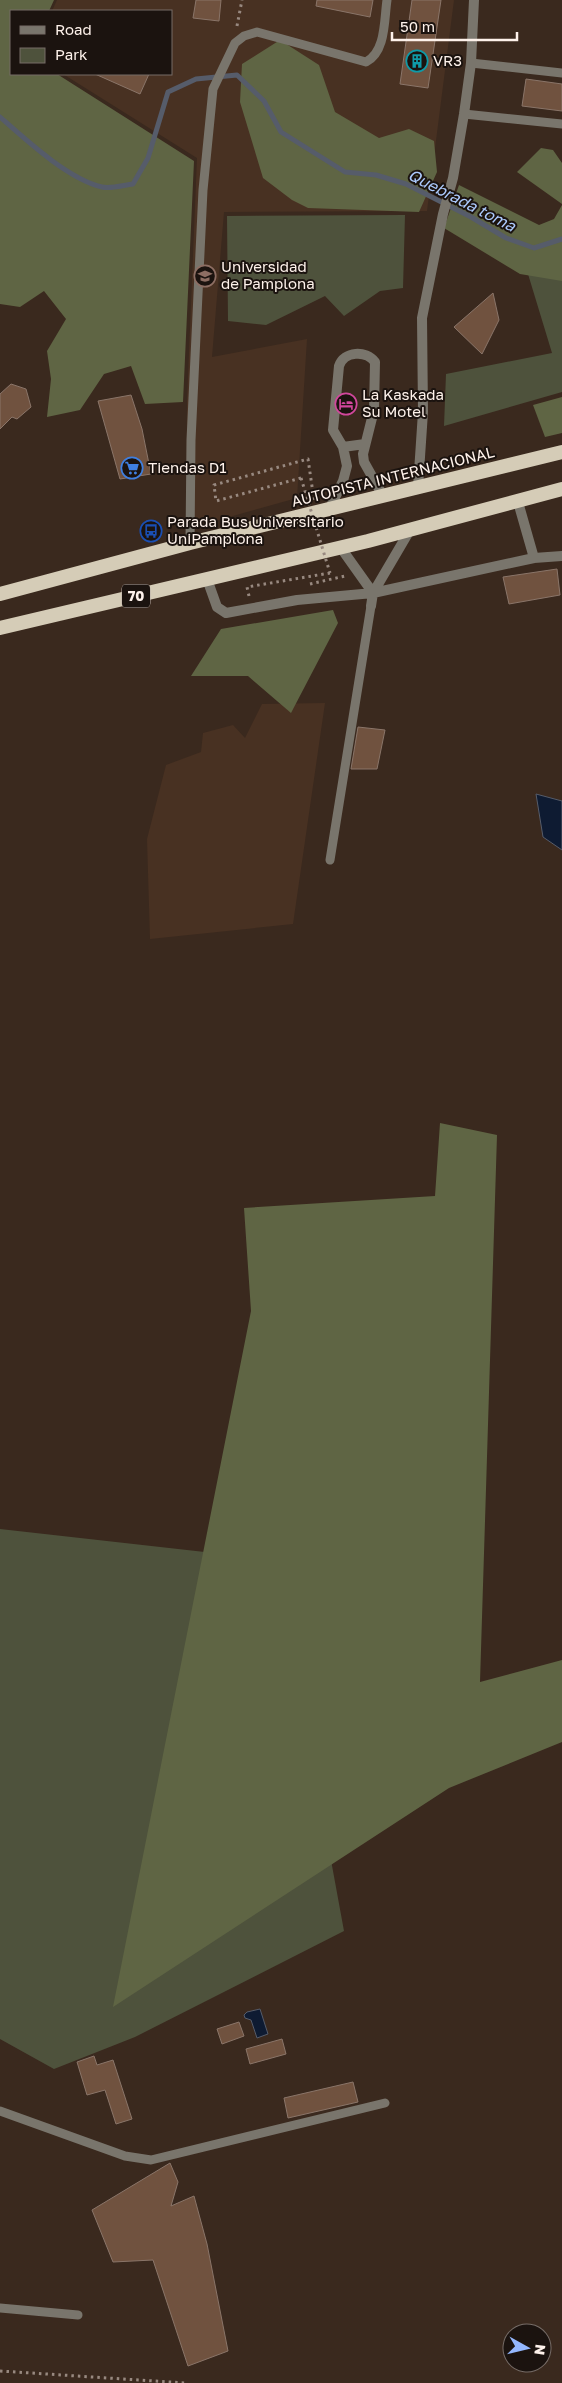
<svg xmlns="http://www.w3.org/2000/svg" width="562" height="2383" viewBox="0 0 562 2383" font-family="'Golos Text',sans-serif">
<rect width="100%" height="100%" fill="#3a291e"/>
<!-- built -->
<path fill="#483122" d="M57,0H454L427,211L224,212L212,357L307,339L297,498L186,529L187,401L197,158L63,74H171V11H52Z
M325,703L293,924L150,939L147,839L166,765L201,752L203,733L233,725L245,738L262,704Z"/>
<!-- green -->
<path fill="#4e523c" d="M405,215L403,288L380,291L344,316L325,296L266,325L228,321L227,216Z
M562,269V392L444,426L446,374L552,353L528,274Z
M0,1529L276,1560L344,1931L135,2037L54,2069L0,2039Z"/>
<!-- forest -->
<path fill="#5f6544" d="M0,0H54L49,11H11V74H57L194,161L183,402L145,404L131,366L104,374L80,410L47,417L51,379L47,351L66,319L44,291L20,307L0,304Z
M280,40L319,65L335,112L379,138L409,129L434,141L437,172L419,212L308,208L292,200L263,178L240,102L242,64Z
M541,148L553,150L562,163V204L517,172Z
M459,185L539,225L554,219L562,205V281L520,274L444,228Z
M562,397V433L545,437L533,405Z
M333,610L338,623L291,713L248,676H191L221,629Z
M440,1123L497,1135L480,1682L562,1660V1742L449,1788L113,2007L251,1311L244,1208L435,1196Z"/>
<!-- water -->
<path fill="#0e1b32" stroke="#565c6a" d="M536,794L562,801V850L543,837Z
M260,2009L268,2034L257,2038L251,2020L245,2018L244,2015L247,2012Z"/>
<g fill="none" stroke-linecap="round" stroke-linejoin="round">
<!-- stream -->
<path stroke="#565c6a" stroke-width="5" d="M0,117C26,140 68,179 102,187C111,189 124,185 133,184L148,158L168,92L196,79L237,75L264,101L281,132L345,172L376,175L406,184L471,217L506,238L534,248L562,239"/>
</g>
<!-- building -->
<path fill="#70523f" stroke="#8a7569" d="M196,0H221L219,21L193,18Z
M317,0H373L370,17L316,6Z
M412,0H441L428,88L400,84Z
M95,74H149L140,94Z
M526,79L562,84V111L522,106Z
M493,293L499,320L482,354L454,327Z
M11,384L26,389L31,407L17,419L12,417L0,429V394Z
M131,395L142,429L151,474L120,479L98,401Z
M557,569L560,595L509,604L503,577Z
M358,727L385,730L377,769H351Z
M239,2022L244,2036L222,2044L217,2029Z
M282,2039L286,2054L250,2064L246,2049Z
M94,2056L97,2065L113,2060L132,2119L116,2124L105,2090L87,2095L77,2062Z
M353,2082L358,2102L288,2118L284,2098Z
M170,2163L178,2182L171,2206L194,2196L207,2244L228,2351L188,2366L153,2260L113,2262L92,2210Z"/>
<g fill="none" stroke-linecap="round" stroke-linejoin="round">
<!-- path -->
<path stroke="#988980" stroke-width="3" stroke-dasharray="2.5 4" stroke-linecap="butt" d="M237,26L242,0
M301,478L216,501L214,485L308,459L314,500
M310,584L345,576
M249,596L247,587L330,573
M0,2371L185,2383"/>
<!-- service -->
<path stroke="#79756c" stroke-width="9" d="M471,63L562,73
M464,114L562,124
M190,543L191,440L203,190L213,89L235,43L244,36L257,32L366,62C386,52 384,20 387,0
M330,860L371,606
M0,2111L125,2156L151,2160L385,2103
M0,2308L78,2315"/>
<!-- minor -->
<path stroke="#79756c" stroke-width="10" d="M343,447L365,444
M418,487L423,412L422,318L443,214L453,178L464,114L471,63L474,0
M518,502L534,558
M329,510L343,481L347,466L343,447L333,430L339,366C344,351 366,350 375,362L374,410L363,454L364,462L383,496
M341,548L373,593
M207,579L217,607L226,613L297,600L373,593L534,558L562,556
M371,606L373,593L410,530"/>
<!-- trunk -->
<path stroke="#d5ccb7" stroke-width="14" d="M0,594L190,543L562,452
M0,628L368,541L562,489"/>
<!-- path-bridge -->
<path stroke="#988980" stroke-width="3" stroke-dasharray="2.5 4" stroke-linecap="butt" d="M301,478L330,573"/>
</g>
<!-- icons -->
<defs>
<g id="building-ring" transform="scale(1.125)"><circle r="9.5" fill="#1b130f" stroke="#0f9aa8" stroke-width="1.5"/><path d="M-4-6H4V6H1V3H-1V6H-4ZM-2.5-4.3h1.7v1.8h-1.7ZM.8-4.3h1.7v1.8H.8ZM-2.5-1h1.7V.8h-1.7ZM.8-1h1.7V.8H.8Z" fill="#0f9aa8"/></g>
<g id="university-ring" transform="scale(1.125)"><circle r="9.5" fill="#1b130f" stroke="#8d6e63" stroke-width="1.5"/><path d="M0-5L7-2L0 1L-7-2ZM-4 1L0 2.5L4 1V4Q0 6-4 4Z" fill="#8d6e63"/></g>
<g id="hotel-ring" transform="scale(1.125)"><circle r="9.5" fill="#1b130f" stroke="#d1479c" stroke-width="1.5"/><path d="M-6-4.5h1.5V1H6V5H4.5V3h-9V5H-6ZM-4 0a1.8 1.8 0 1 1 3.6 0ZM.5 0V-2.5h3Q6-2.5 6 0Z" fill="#d1479c"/></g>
<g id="supermarket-ring" transform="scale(1.125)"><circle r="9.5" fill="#1b130f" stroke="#3f7fe0" stroke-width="1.5"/><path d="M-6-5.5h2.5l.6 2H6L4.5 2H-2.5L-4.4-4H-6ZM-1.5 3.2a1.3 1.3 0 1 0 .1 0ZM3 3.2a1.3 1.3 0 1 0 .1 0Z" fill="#3f7fe0"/></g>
<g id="bus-ring" transform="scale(1.125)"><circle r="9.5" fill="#1b130f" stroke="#1a4fb4" stroke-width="1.5"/><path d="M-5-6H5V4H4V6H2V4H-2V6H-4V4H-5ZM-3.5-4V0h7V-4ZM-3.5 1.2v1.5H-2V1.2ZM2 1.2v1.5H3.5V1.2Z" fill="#1a4fb4"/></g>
</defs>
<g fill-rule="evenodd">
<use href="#building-ring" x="417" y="61"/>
<use href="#university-ring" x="205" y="276"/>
<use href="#hotel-ring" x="346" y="404"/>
<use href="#supermarket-ring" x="132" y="468"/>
<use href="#bus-ring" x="151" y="531"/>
</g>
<g text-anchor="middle" stroke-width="4" stroke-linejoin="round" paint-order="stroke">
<!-- shield labels -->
<rect fill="#1b130f" stroke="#baafa9" stroke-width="1" x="122" y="584.5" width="28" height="23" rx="4"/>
<g font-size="14" font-weight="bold" fill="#fef2eb">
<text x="136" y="601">70</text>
</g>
<!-- poi labels -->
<g font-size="15" fill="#fef2eb" stroke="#1b130f" text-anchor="start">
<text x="433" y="66">VR3</text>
<text x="221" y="272">Universidad<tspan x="221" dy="17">de Pamplona</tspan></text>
<text x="362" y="400">La Kaskada<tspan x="362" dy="17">Su Motel</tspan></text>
<text x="148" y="473">Tiendas D1</text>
<text x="167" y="527">Parada Bus Universitario<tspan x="167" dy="17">UniPamplona</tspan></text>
</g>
<!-- street labels -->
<g font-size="15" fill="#fef2eb" stroke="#1b130f">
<text transform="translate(393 477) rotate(-14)" y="5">AUTOPISTA INTERNACIONAL</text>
</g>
<!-- water labels -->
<g font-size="16" font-style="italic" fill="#accafd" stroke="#1b130f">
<text transform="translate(462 200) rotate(27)" y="6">Quebrada toma</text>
</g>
</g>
<!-- legend -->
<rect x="10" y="10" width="162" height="65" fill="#1b130f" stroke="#766c67"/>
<rect x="20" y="26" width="25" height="8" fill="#79756c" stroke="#766c67"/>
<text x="55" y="35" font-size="15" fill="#fef2eb">Road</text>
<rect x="20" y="48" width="25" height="15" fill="#4e523c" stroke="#766c67"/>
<text x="55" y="60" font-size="15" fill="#fef2eb">Park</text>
<!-- north arrow -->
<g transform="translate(527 2348) rotate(98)"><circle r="24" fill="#1b130f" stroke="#766c67"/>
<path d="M0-4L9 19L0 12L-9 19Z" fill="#94b7fd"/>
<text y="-8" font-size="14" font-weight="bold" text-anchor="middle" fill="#fef2eb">N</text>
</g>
<!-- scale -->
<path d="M392 32v8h125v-8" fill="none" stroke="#fef2eb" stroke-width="2.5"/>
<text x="400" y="32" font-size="15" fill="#fef2eb" stroke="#1b130f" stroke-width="4" paint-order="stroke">50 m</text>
</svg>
